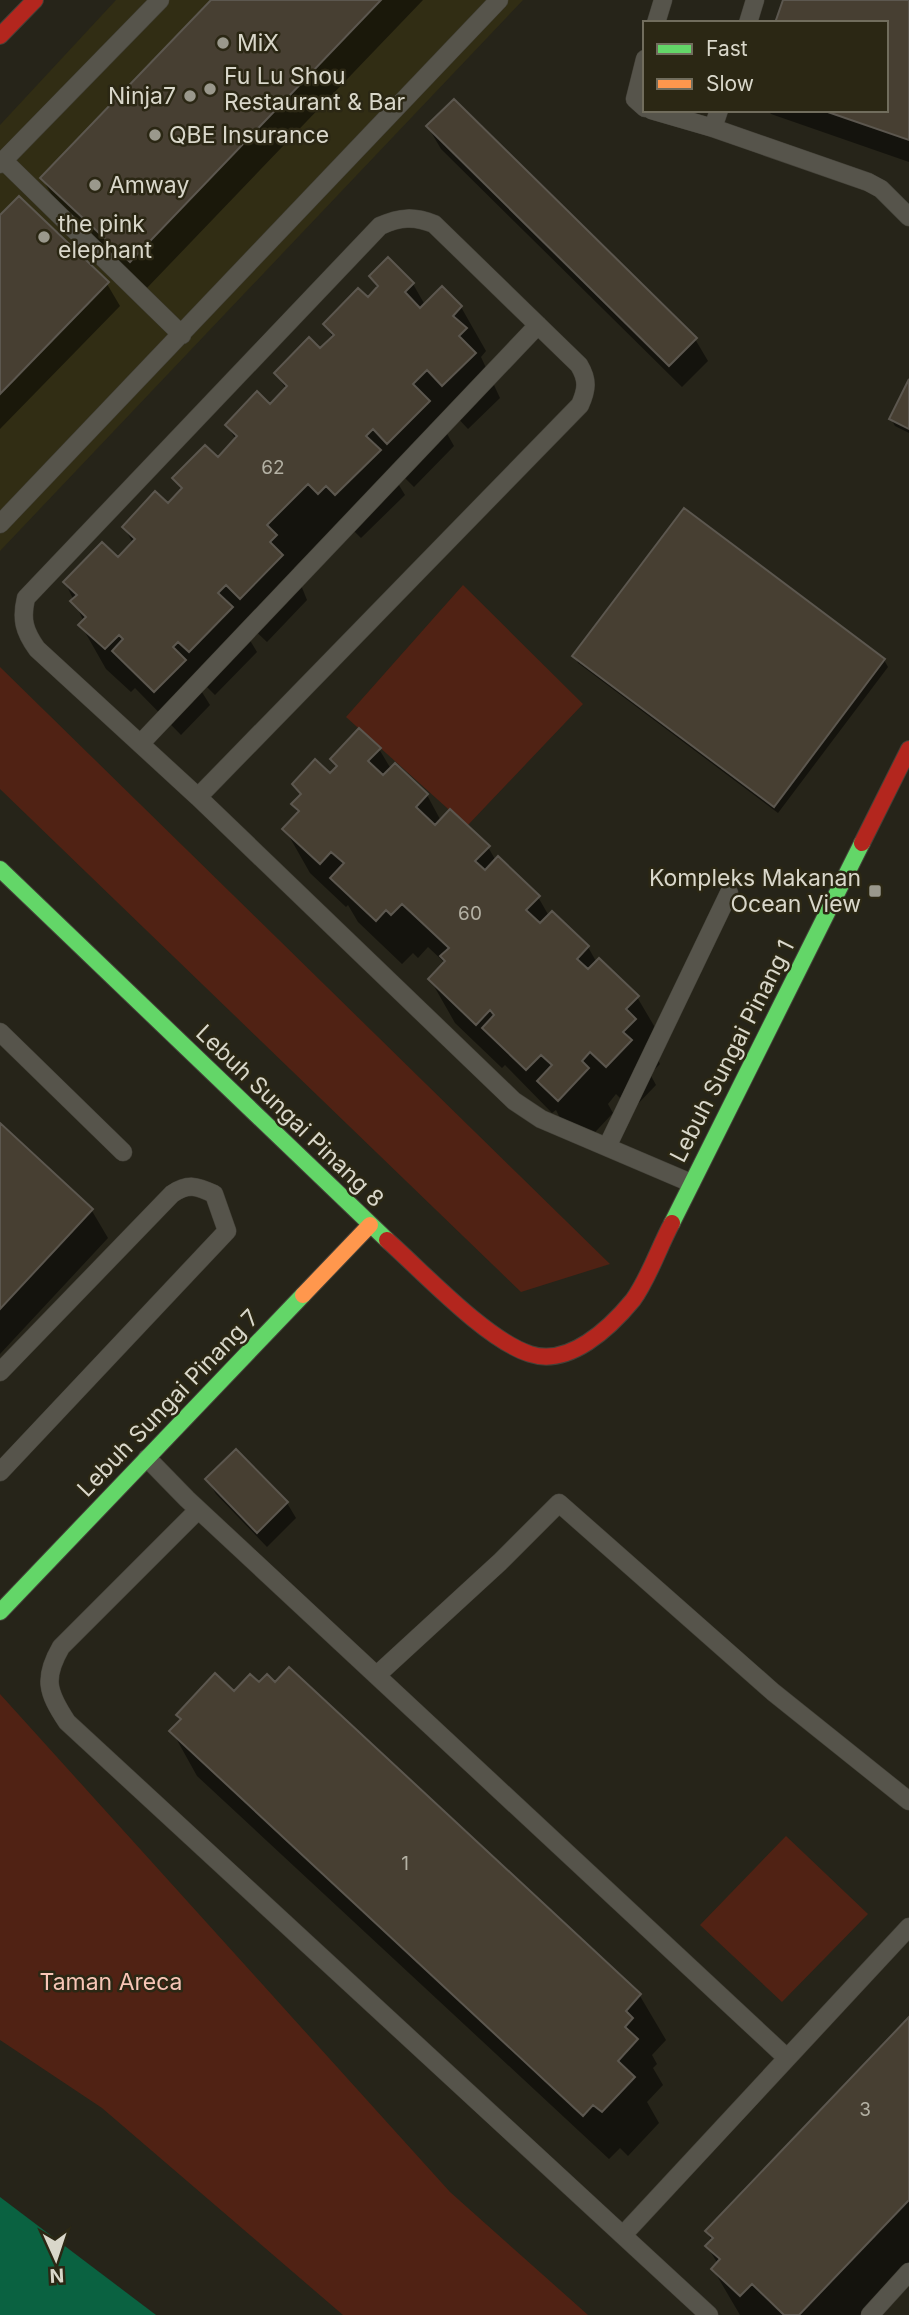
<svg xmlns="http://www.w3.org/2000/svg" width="909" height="2315" viewBox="0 0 909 2315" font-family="Inter,sans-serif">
<rect width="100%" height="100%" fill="#262419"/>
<!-- built -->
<path fill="#312d14" d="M116,0H523L0,551V125Z"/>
<!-- green -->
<path fill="#502214" d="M463,585L583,704L467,826L346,717Z
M0,667L610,1264L521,1292L0,789Z
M0,1694L450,2192L588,2315H343L102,2108L0,2040Z
M786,1836L868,1914L782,2002L700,1925Z"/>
<!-- water -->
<path fill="#0a6241" d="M0,2197L156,2315H0Z"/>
<!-- shadow -->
<path fill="#0007" d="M213,0H423L146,289L58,206L42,178Z
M784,0H909V162L771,114L768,110H886V23Z
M428,127L695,339L708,361L682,387L441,149Z
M0,218L107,284L120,306L0,429Z
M371,277L413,284L425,305L461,307L486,351L481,357L500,398L468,429L453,413L442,425L454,446L414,487L399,472L394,477L405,495L361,538L352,529L344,537L334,527L294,568L307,600L267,642L252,628L246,634L257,652L215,695L205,685L200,689L210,705L181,735L135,688L131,692L106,669L81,625L84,622L65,582L118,559L133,543L124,527L168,505L182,491L174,478L218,459L236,440L227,425L270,406L286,389L276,373L320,351L333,338L325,324L368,300L378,289Z
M909,383V433L895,426L891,419Z
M574,656L884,660L888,667L778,813L578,663Z
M379,749L391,769L427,795L441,821L488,847L496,861L538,897L549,916L552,913L588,947L597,963L637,997L663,1041L653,1051L660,1064L650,1074L656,1085L632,1110L616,1094L608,1104L613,1113L584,1144L564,1126L556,1110L552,1113L505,1065L502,1068L455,1023L430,979L445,963L428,947L418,958L413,953L402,964L358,922L348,905L346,907L310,873L285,829L299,814L293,805L301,796L294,784L330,776L337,769L332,760Z
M0,1126L92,1211L108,1238L0,1354Z
M236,1452L287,1503L296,1518L267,1547L216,1494L207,1479Z
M289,1669L640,1996L666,2040L652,2055L657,2064L653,2068L663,2085L647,2102L659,2123L628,2156L620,2148L609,2159L197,1776L172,1731L181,1721L178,1715L259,1684H275Z
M909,2020V2270L866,2315H740L713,2269L718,2264L707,2246L712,2241L707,2232Z"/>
<!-- building -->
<path fill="#473f32" stroke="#5c574f" stroke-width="2" d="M211,0H381L130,262L40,178Z
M783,0H909V140L822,110H886V23H775Z
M454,99L697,338L669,366L426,126Z
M19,196L109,282L0,394V215Z
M388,257L414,283L405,292L420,308L442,286L462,306L453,316L467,328L459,336L476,353L442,386L427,370L413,384L430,401L387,444L373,429L366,436L381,450L335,495L326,486L318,494L308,484L267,525L277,535L270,542L283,555L240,599L226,585L218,593L233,607L189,652L178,642L173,647L186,660L154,692L112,651L123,639L119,635L105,649L78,625L86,617L70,601L77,595L63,582L102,542L118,557L135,539L122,527L155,491L168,503L182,488L172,478L205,445L218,457L237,436L225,425L257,391L270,404L287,386L274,373L309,337L320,348L334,335L323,324L358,288L368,297L378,286L369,276Z
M909,379V429L889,419Z
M684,508L885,659L774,807L572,656Z
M359,728L381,748L368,761L383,775L395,763L428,794L416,807L435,825L450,809L490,846L475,861L485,870L498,856L540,896L526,910L540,923L552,911L589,946L577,959L588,969L599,958L639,996L626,1009L636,1019L623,1032L632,1040L606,1067L590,1052L582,1061L589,1068L558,1101L537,1081L552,1065L541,1055L526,1070L482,1028L494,1015L490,1010L476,1025L428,979L445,961L440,956L449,948L402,904L391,915L386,910L376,921L330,878L344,863L331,852L320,864L282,829L299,811L291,804L301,794L292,784L315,759L330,773L337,766L330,759Z
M0,1123L93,1209L0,1309Z
M236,1449L288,1502L257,1533L205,1479Z
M289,1667L641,1994L626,2011L633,2018L625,2027L638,2039L618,2061L635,2077L602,2112L593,2105L583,2116L169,1731L181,1719L176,1715L215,1673L234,1691L250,1674L259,1682L267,1674L275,1682Z
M909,2017V2200L799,2315H784L752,2284L740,2296L711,2269L720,2259L705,2246L713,2238L705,2231Z"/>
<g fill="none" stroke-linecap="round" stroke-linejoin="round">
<!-- lane casing -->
<g stroke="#434138" stroke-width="19">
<path id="lane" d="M656,23L663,0
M748,23L755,0
M645,59L635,99L645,108
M651,110L713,128
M719,110L713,128L868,182L881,189L909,217
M3,160L182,335
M0,164L160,0
M0,524L499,0
M141,743L538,325
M198,797L580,405C587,389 588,380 579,365L434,224C414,216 400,217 380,226L26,598C21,619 24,631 37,649L198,797L514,1101L541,1119L691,1183
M0,1032L123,1152
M607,1147L729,893
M0,1372L172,1194C188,1183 197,1186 214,1194L227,1231L0,1472
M147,1458L187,1499L787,2058
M198,1510L61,1647C43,1678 47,1692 67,1722L709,2315
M377,1675L500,1562L559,1503L773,1692L909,1801
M623,2235L909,1927
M870,2315L909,2272"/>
</g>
<!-- fast casing -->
<g stroke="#434138" stroke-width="18">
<path id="fast" d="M0,869L387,1240
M672,1223L862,843
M0,1612L303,1295"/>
</g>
<!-- slow casing -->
<g stroke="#434138" stroke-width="18">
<path id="slow" d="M303,1295L370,1225"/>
</g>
<!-- jam casing -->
<g stroke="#434138" stroke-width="18">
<path id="jam" d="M0,36L35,0
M862,843L909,749
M387,1240C423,1272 486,1340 530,1354C569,1367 610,1328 633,1300C649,1278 659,1247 672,1223"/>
</g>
<!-- lane -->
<use href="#lane" stroke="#56544b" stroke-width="18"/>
<!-- fast -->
<use href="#fast" stroke="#63d668" stroke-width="16"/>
<!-- slow -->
<use href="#slow" stroke="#ff974d" stroke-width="16"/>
<!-- jam -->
<use href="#jam" stroke="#b3261e" stroke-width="16"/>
</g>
<!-- markers -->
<g fill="#9a988c" stroke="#2b2714" stroke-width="2.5">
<circle cx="223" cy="43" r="7"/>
<circle cx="210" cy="89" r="7"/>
<circle cx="190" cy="96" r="7"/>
<circle cx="155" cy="135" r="7"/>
<circle cx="95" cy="185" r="7"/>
<circle cx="44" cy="237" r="7"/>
<rect x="868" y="884" width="14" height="14" rx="3.5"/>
</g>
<g text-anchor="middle" stroke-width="5" stroke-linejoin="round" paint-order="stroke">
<!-- number labels -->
<g font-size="19" fill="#b4b1a4">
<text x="273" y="474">62</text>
<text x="470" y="920">60</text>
<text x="405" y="1870">1</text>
<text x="865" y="2116">3</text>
</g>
<!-- poi labels -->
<g font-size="23" fill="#d9d7ca" stroke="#2b2714" text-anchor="start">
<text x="237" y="51">MiX</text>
<text x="224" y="84">Fu Lu Shou<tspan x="224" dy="26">Restaurant &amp; Bar</tspan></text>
<text x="176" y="104" text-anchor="end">Ninja7</text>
<text x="169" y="143">QBE Insurance</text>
<text x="109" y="193">Amway</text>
<text x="58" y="232">the pink<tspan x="58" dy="26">elephant</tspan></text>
<text x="861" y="886" text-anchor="end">Kompleks Makanan<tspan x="861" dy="26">Ocean View</tspan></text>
</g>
<!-- street labels -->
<g font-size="23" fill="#d9d7ca" stroke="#2b2714">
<text transform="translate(732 1051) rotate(-63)" y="8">Lebuh Sungai Pinang 1</text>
<text transform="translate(290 1116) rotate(44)" y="8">Lebuh Sungai Pinang 8</text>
<text transform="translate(168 1403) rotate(-46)" y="8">Lebuh Sungai Pinang 7</text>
</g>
<!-- park labels -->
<g font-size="23" fill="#f7c5b6" stroke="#2b2714">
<text x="111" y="1990">Taman Areca</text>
</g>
</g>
<!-- legend -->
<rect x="643" y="21" width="245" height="91" fill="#2b2714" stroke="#716d5d" stroke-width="2"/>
<rect x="657" y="44" width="35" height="10" fill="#63d668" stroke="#716d5d" stroke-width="2"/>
<text x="706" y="56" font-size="21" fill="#d9d7ca">Fast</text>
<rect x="657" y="79" width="35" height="10" fill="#ff974d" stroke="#716d5d" stroke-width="2"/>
<text x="706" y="91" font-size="21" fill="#d9d7ca">Slow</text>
<!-- north arrow -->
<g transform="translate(56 2259) rotate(177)" stroke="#2b2714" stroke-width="5" paint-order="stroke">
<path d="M0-5L12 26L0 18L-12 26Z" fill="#d9d7ca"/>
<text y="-10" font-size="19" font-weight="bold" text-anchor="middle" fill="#d9d7ca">N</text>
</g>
</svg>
